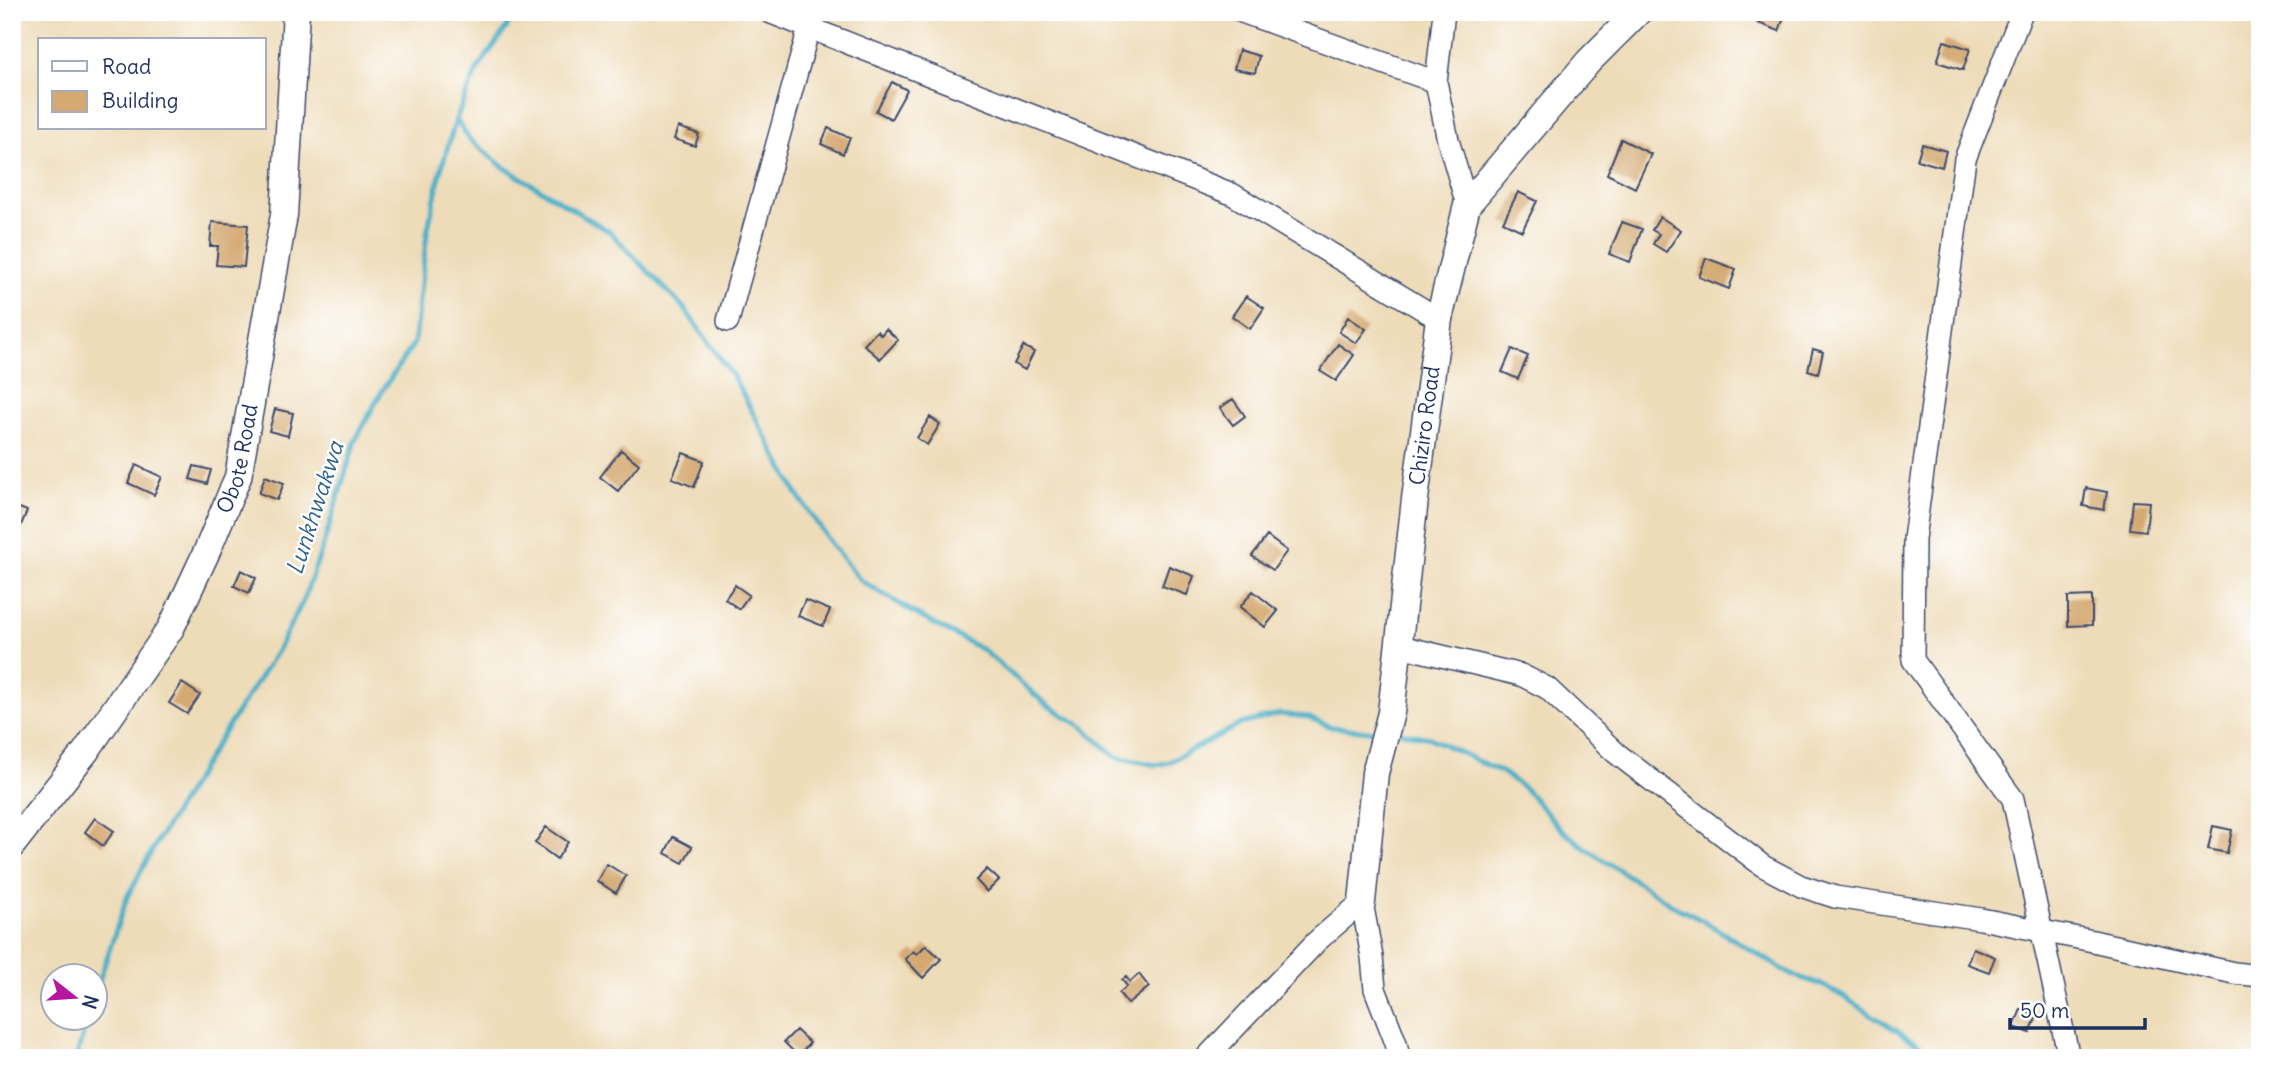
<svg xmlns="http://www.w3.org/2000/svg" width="2272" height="1070" viewBox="0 0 2272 1070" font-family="Delius,sans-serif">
<rect width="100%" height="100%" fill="#fff"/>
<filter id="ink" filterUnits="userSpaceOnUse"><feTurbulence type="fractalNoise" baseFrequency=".0143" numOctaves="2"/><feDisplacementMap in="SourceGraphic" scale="14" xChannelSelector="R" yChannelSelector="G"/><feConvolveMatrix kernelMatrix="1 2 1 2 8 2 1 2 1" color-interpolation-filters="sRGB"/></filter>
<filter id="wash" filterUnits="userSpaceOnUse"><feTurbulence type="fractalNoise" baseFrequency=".00686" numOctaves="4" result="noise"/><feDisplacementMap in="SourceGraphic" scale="28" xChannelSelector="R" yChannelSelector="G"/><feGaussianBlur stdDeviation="1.57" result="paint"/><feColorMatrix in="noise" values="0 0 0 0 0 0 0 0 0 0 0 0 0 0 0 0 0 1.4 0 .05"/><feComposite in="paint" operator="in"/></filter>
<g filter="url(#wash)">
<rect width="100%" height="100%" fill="#eedcb9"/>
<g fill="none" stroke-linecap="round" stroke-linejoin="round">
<!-- stream -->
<path stroke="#47aec6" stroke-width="5" d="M456,119L469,139L502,166L610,232L684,308L734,378L797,494L834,548L860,580L921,617L983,650L1047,705L1083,727L1116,757L1156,765L1169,762L1241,724L1279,714L1307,717L1331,727L1378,732
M1395,731L1430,738L1503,773L1525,789L1562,830L1585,848L1679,909L1702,920L1792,975L1820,984L1844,997L1939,1058
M94,996L127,897L154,847L212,751L277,651L303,601L324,543L355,441L382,391L414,343L427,233L441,170L456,119L477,70L507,27L512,12
M76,1058L88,1018"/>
</g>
<g id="blocks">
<!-- building -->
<path fill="#d4a972" d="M1763,12H1786L1779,31L1758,23Z
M1944,41L1970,49L1963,70L1937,62Z
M1239,50L1259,56L1255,73L1234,69Z
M892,82L907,90L891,119L876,111Z
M678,127L699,134L695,146L674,139Z
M828,128L850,138L843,154L821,144Z
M1621,139L1651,154L1635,188L1607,174Z
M1922,144L1946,151L1942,167L1917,160Z
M1518,192L1537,201L1522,231L1503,222Z
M1660,217L1681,230L1666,252L1653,244L1659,234L1652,230Z
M212,222L248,225L244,267L216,265L218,246H210Z
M1622,222L1642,229L1630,262L1609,254Z
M1706,258L1736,269L1729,289L1699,277Z
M1246,296L1264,308L1250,329L1232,316Z
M1348,317L1366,329L1356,343L1339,332Z
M886,329L898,340L880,359L864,345L877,331L881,335Z
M1338,344L1354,355L1336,381L1320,371Z
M1023,346L1034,352L1025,370L1014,364Z
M1512,349L1528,356L1518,379L1502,372Z
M1813,349L1823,352L1818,373L1808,370Z
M1233,399L1245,416L1233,425L1220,408Z
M275,409L293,413L288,436L269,431Z
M930,417L940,424L927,445L917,438Z
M621,450L639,464L618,491L600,477Z
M683,453L704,461L694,487L672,478Z
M136,465L162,477L154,495L128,483Z
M194,466L211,470L207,484L190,479Z
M265,476L284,483L277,500L259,493Z
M2086,488L2107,492L2104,510L2083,506Z
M2133,501L2149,502L2146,531L2130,529Z
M12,505L27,511L19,530L12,527Z
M1267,536L1287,551L1273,570L1252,556Z
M1169,566L1194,576L1187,595L1162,586Z
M241,570L256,578L249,593L234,586Z
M735,585L749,595L739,609L725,599Z
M1253,591L1278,611L1265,627L1240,607Z
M2092,596V625L2068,626V597Z
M805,600L830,610L823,626L798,616Z
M182,683L200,695L187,714L169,703Z
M95,818L114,831L103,846L85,832Z
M2213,826L2232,830L2227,853L2208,849Z
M546,827L568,842L557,859L535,843Z
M673,837L692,847L683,863L665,853Z
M607,864L626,876L616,893L597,881Z
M987,869L999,880L987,892L976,880Z
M926,945L941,959L923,978L905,959L913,951L917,954Z
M1973,948L1995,957L1989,972L1967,964Z
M1139,974L1149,987L1128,1004L1119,993L1127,986L1122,980L1126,977L1130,982Z
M2021,1009L2037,1016L2030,1033L2014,1027Z
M796,1030L810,1043L798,1056L784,1042Z"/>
</g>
</g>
<g filter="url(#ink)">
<use href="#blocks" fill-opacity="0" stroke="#3b496c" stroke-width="2"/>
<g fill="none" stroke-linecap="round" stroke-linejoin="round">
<!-- minor casing -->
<g stroke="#3b496c" stroke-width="24">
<path id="minor" d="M769,12L1232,194L1439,319
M1242,12L1436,82
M1444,12L1436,82L1448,140L1467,205
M2022,12L1965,159L1914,539L1913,660L2013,799L2069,1058
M728,321L809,28L806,14
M1400,646L1521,675L1547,688L1616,753L1763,866L1801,886L1835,897L1981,919L2093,941L2234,973L2260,976
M1206,1058L1317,941L1362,902L1372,957L1375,989L1396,1043L1399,1058"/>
</g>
<!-- tertiary casing -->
<g stroke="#3b496c" stroke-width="29">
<g id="tertiary">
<path id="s1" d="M12,845L86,751L171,628L207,551L238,477L284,215L296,12"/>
<path id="s2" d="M1362,902L1375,773L1391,713L1415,499L1439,319L1467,205L1589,61L1638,12"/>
</g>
</g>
<!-- minor -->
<use href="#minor" stroke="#fff" stroke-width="21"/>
<!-- tertiary -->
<use href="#tertiary" stroke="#fff" stroke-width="26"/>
</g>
</g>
<g text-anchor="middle" stroke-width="5" stroke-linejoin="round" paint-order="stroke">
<!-- street labels -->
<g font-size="21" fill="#1b2f5e" stroke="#fff">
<text dy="7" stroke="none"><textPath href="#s2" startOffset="481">Chiziro Road</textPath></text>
<text dy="7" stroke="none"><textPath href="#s1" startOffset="452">Obote Road</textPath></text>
</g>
<!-- water labels -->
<g font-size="23" font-style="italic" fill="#2d6288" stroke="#fff">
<text transform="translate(315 508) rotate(-72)" y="8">Lunkhwakwa</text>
</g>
</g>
<!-- margin -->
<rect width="2272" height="1070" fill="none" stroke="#fff" stroke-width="42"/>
<!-- legend -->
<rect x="38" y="38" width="228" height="91" fill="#ffffff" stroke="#a4acbf" stroke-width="2"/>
<rect x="52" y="61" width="35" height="10" fill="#ffffff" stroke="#a4acbf" stroke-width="2"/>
<text x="102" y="74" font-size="21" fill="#1b2f5e">Road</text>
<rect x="52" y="91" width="35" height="21" fill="#d4a972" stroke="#a4acbf" stroke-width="2"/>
<text x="102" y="108" font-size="21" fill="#1b2f5e">Building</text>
<!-- north arrow -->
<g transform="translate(74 997) rotate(107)"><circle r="33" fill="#ffffff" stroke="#a4acbf" stroke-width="2"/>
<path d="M0-5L12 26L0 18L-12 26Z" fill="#b5179e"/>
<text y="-10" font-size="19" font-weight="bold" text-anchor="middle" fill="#1b2f5e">N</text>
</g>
<!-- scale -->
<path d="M2010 1018v10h135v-10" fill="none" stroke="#1b2f5e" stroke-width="3.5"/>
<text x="2020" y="1018" font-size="21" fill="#1b2f5e" stroke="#ffffff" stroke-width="5" paint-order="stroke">50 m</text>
</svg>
